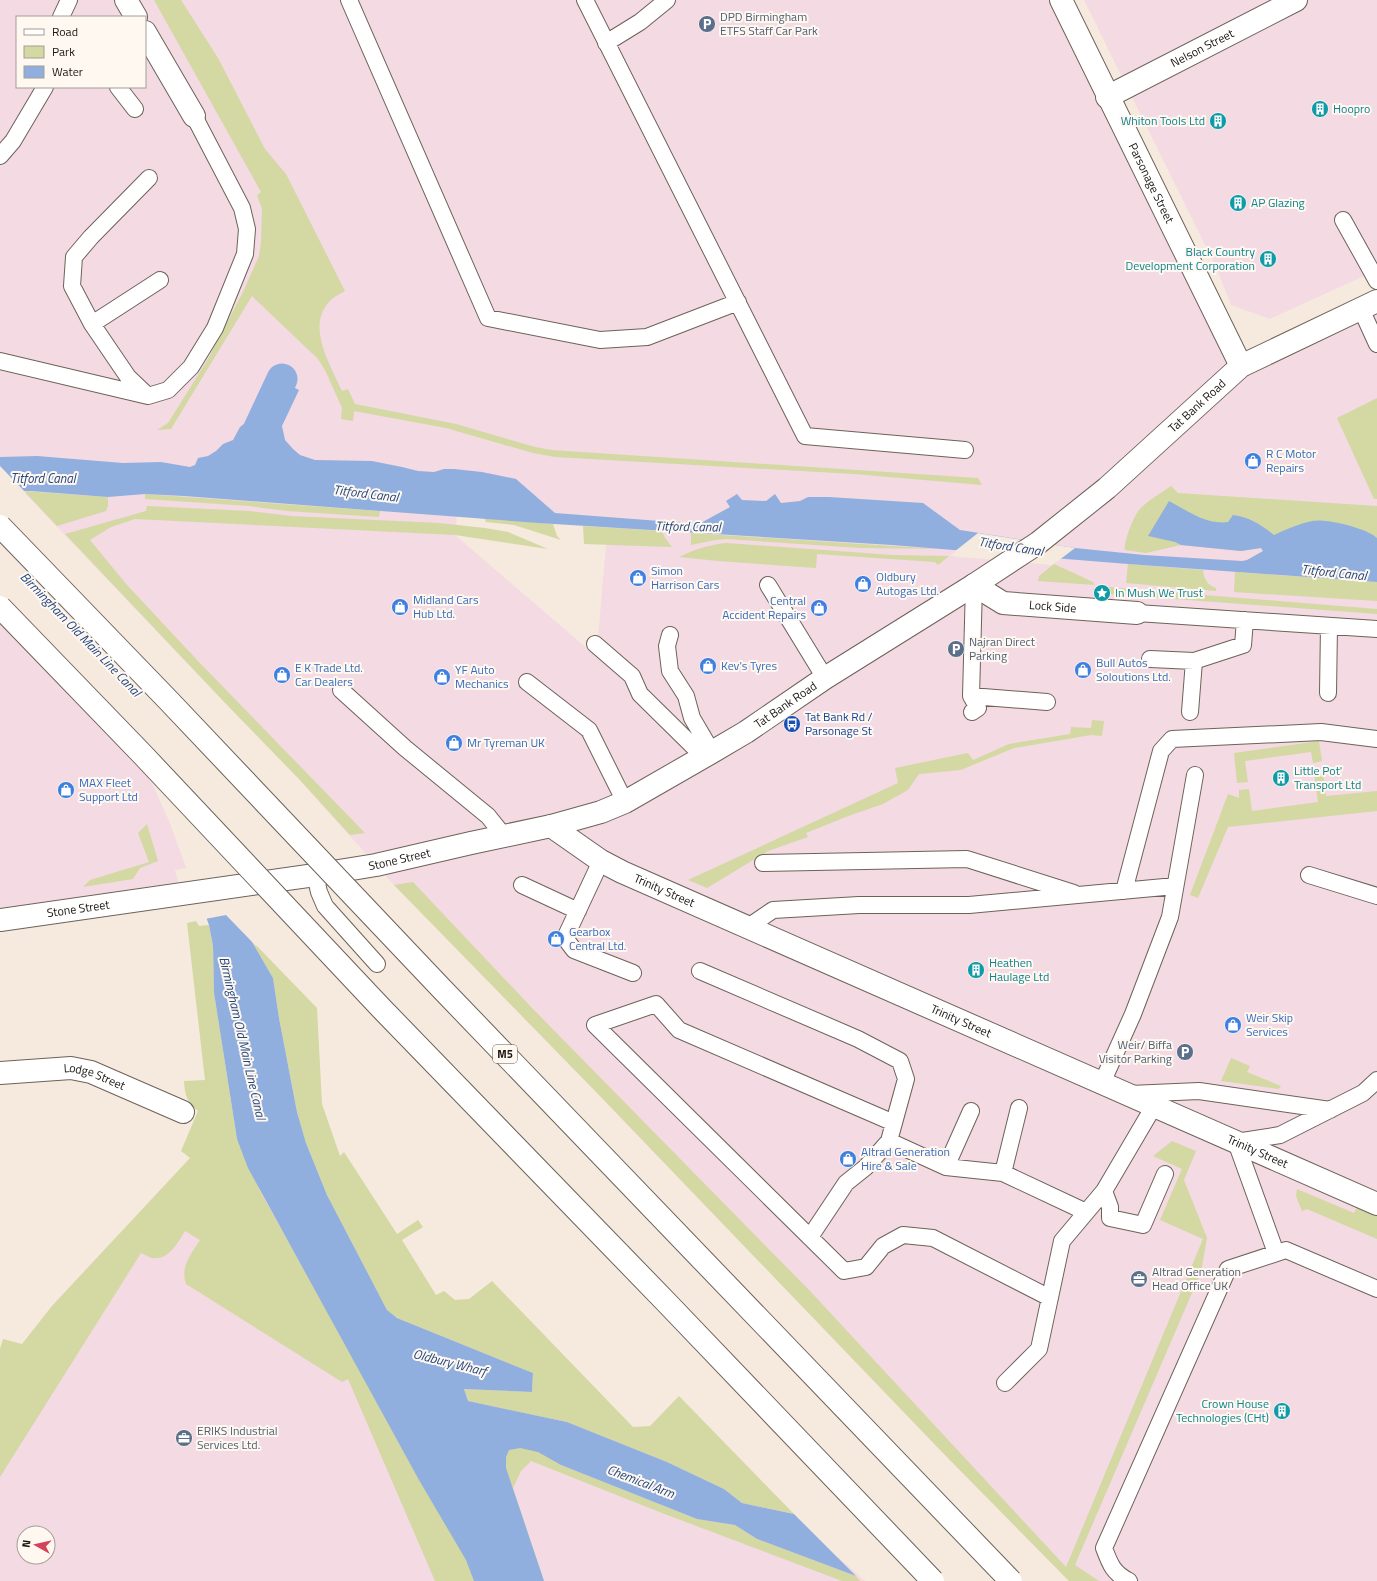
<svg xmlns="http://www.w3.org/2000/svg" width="1377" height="1581" viewBox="0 0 1377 1581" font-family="'Titillium Web',sans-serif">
<rect width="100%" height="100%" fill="#f6e9de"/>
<!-- industrial -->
<path fill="#f3dae3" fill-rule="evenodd" d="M0,0H1061L1241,351L1350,314L1377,301V1581H1069L943,1453L600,1096L394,885L298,778L229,707L0,467ZM17,17H145V87H17ZM458,505L608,522L598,638L591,652L455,535ZM978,533L1000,537L1068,547L1066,555L1052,565L950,556Z
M1084,0H1377V270L1270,319L1231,305L1216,267Z
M0,549L109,664L203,865L175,870L181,894L0,920Z
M262,1125L330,1263L551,1446L839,1558L865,1581H0V1373L52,1306L119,1234ZM24,1533H48V1557H24Z"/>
<!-- green -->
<path fill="#d4d8a3" d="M154,0H181L218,58L265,149L286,174L345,291C340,294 333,297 329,302C306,327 331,366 342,391L348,389L355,404L456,424L535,447L551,450L978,478L982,485L854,474L555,457L533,453L446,428L354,411L353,421L341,419L342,408L326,372L318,359L252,296L171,429L157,430L168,423L208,359L243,292L259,256L261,242L262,209L257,195L261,192Z
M1377,398V499H1374L1337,418Z
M1171,486L1178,493L1377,506V541L1263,551L1261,548L1241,551L1181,545L1146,553L1125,550C1123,543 1134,515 1140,509C1147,501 1161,493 1171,486Z
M24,491L108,497V506L106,511L57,526Z
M145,494L380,511L379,517L287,511L249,506L145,499Z
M147,506L249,511L291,516L439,523L485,528L508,532L548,549L455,535L135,519L111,527L90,540L127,585L198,661L365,833L350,835L298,778L229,707L65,534L146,511Z
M484,518L553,524L557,536L561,540L514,525L486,522Z
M583,526L662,531L665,538L672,547L584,544Z
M691,533L939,549L860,548L726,539L715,540L691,545Z
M726,543L892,555L949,556L938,565L935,562L817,554L816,568L718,561L679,557C695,549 709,545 726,543Z
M1054,564L1093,582L1095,585L1038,581L1039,576Z
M1128,564L1203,570C1204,579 1207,585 1216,588V591L1126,583Z
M1235,572L1377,582V601L1234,592Z
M1108,587L1377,609V614L1094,593Z
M1092,720L1104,721L1102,736L1091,735L1014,748L961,770L919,774L908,790L883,804L851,815L806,833L808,837L768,851L707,888L688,880L898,783L895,768L968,753L973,760L1009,744L1070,734L1071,727L1091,728Z
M1319,741L1322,761L1313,763L1311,752L1245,761L1248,782L1237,783L1234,753Z
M1323,773L1326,796L1377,791V811L1228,827L1198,898L1190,895L1228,794L1239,798V790L1249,789L1252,811L1318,802L1314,774Z
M147,824L158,861L140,868L133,879L83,887L90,880L149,862L138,833Z
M413,882L532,1008L810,1291L1066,1567L1203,1239L1160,1220L1182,1169L1153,1156L1172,1141L1196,1151L1184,1180L1207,1238L1201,1272L1075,1565L1099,1581H1069L943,1453L600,1096L394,885Z
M196,921L199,926L209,925L213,946L214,993L237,1139L261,1193L327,1310L388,1407L481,1581H435L348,1379L342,1382L186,1284C180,1267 191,1254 200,1240L185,1231C178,1242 169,1261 152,1258C148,1257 144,1254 141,1253L0,1477V1349L3,1339L22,1344L52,1306L190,1158L181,1151L198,1111C187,1101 185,1096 184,1081L205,1080L187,923Z
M251,940L317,1008L322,1104L340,1156L344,1152L397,1234L418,1220L423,1227L402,1240L436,1295L444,1291L455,1300L469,1299L492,1281L633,1427L650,1426L679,1396L794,1514L742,1503L724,1489L667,1462L567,1422L468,1401L464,1389L532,1392L533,1373L397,1318L387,1310L327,1195L306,1143L297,1112L279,1018L273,978Z
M1231,1058L1250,1066L1247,1072L1281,1086L1279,1089L1221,1081Z
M1297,1189L1354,1213L1357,1207L1377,1216V1239L1307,1209L1302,1211L1296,1196Z
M517,1443L555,1455L561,1465L697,1519L735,1525L757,1539L856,1576L860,1581H842L662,1513L531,1461L521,1471L513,1488L544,1581L503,1473L506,1446Z"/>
<!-- water -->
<path fill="#91afde" d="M289,385L299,390L282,426L285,440L293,449L300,455L315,460L372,461L402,467L418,471L434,472L444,469H454L482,472L516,479L555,513L699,524L730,507L726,501L737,494L742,500L766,501L775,494L781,503L800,501L808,497H829L923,503L960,530L1075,548L1144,555L1242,561L1247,560L1263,551L1261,548L1241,551L1181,545L1175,542L1148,536L1169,501C1188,511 1206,525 1228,522L1233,515C1250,517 1261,525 1274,535C1286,529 1299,524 1312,521C1325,518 1367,528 1377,538V582L1128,564L892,545L538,523L184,496L145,494L108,497L31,491H22L12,494L11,500L227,858L251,940L273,978L279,1018L297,1112L306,1143L327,1195L387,1310L397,1318L533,1373L532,1392L464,1389L468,1401L567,1422L667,1462L724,1489L742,1503L794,1514L856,1576L757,1539L735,1525L697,1519L561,1465L538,1452L520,1448L509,1450L506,1457V1468L544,1581H474L466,1560L419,1480L248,1168L237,1139L214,993L213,946L209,925L171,820L127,724L0,596V457L37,456L123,463L161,462L190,467L195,465L198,458L208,456L216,451L223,444L233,440L240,427L249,420L257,419L272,422L275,419C276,406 280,395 289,385Z"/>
<!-- pier -->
<path fill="#f6e9de" d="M0,466L26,493L14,496L13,500L15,505L162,668L234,839L229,858L246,921L257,947L226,915L205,919L169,821L126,725L0,599Z
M978,533L1075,548L1058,561L954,552Z"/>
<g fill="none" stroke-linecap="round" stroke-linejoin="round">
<!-- canal -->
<path stroke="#91afde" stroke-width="31" d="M245,458L282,379"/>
<!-- service casing -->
<g stroke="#6d6258" stroke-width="18">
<path id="service" d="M349,0L488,318L600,340L647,337L738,302
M585,0L805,436L965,450
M61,17L69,0
M606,43L640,22L667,0
M118,87L135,109
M0,156L13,141L45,87
M1343,220L1377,281
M1361,309L1377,344
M92,324L160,280
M0,361L148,396L168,390L191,367L215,328L245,254L247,229L242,208L194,116
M148,396L128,377L92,324L72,286L74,257L91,237L149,178
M768,585L825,678
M1137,613L1377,629
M670,635L667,646L670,671L686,696L692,718L712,752
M595,644L632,676L640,694L704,757
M1150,659L1194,661
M527,682L589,730L625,802
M341,690L405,748L488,816L504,836
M1328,693L1329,626
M971,696L1047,702
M972,712L978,708L971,696L974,585
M1190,712L1194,661L1243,645L1245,620
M601,861L565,938L574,950L633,973
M763,863L967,859L1074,893
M315,875L319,892L325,906L377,964
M1309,875L1377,896
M522,885L578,911
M1124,891L1161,751L1172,739L1321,732L1377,739
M748,927L773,910L859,905H969L1175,886
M700,971L858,1039L900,1061L906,1079L889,1141L946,1167L1003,1173L1086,1212
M1102,1083L1133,1014L1170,917L1195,775
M1130,1094L1199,1091L1330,1110
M1154,1106L1104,1191L1110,1207V1218L1143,1225L1165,1174
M894,1123L679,1030L656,1004L595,1025L844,1271L866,1267L883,1246L903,1235L933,1238L1050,1298
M946,1167L971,1111
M1003,1173L1019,1108
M810,1237L846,1183L866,1167L889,1141
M1276,1253L1236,1142L1280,1135L1363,1093L1377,1080
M1005,1383L1039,1349L1062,1241L1104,1191
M1129,1581C1113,1573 1110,1564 1104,1548L1228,1269L1286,1250L1377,1289"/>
</g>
<!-- minor casing -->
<g stroke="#6d6258" stroke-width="24">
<g id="minor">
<path d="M126,0L136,17"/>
<path id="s1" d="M1061,0L1241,366"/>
<path d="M145,32L194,116"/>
<path id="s2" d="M1107,97L1296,0"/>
<path id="s3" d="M974,585L1003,603L1137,613"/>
<path id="s4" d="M551,826L601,861L622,872L1377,1204"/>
<path id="s5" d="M0,1073L71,1068L91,1072L183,1112"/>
</g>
</g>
<!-- tertiary casing -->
<g stroke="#6d6258" stroke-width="24">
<g id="tertiary">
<path id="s6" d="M0,920L315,875L376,865L471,843L551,826L601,812L625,802L712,752L746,732L825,678L974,585L1038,543L1107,488L1241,366L1377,301"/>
</g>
</g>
<!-- service -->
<use href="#service" stroke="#fff" stroke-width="16"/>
<!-- minor -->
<use href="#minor" stroke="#fff" stroke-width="22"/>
<!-- tertiary -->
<use href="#tertiary" stroke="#fff" stroke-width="22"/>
<!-- motorway-bridge casing -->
<g stroke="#6d6258" stroke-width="24" stroke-linecap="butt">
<path id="motorway-bridge" d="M0,526L169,701L441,988L1011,1581
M0,607L143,755L382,1009L667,1303L933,1581"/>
</g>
<!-- motorway-bridge -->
<use href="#motorway-bridge" stroke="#fff" stroke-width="22"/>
</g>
<!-- icons -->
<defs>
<g id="parking-disc" transform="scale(0.9)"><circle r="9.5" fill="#5c6f8a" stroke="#fff8f1"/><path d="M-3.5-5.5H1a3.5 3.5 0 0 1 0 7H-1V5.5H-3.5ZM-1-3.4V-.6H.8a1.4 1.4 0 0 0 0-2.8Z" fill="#fff"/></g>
<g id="building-disc" transform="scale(0.9)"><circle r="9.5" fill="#0f9aa8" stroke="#fff8f1"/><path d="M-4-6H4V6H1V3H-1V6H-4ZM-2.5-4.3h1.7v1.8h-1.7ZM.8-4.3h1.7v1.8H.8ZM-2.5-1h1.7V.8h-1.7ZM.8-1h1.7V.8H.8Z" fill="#fff"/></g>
<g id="shop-disc" transform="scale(0.9)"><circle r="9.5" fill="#3f7fe0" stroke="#fff8f1"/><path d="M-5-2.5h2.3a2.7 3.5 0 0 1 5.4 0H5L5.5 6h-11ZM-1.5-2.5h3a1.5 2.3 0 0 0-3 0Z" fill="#fff"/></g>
<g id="sight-disc" transform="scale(0.9)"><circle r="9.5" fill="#0f9aa8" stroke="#fff8f1"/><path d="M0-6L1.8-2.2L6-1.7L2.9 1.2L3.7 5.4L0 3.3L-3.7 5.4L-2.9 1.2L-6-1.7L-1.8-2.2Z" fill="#fff"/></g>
<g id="bus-disc" transform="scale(0.9)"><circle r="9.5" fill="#1a4fb4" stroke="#fff8f1"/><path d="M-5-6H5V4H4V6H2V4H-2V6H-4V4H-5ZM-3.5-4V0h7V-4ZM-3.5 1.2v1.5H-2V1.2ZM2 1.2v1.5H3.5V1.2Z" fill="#fff"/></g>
<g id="office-disc" transform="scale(0.9)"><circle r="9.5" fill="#5c6f8a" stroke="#fff8f1"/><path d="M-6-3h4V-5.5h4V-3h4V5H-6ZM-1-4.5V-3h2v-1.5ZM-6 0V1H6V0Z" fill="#fff"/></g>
</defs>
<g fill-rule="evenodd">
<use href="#parking-disc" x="707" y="24"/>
<use href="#building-disc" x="1320" y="109"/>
<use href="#building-disc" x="1218" y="121"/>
<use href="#building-disc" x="1238" y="203"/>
<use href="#building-disc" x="1268" y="259"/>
<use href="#shop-disc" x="1253" y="461"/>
<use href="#shop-disc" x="638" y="578"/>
<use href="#shop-disc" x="863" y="584"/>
<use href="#sight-disc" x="1102" y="593"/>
<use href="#shop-disc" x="400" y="607"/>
<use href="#shop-disc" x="819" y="608"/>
<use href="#parking-disc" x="956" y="649"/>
<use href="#shop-disc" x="708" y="666"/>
<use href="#shop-disc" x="1083" y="670"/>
<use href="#shop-disc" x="282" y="675"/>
<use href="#shop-disc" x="442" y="677"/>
<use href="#bus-disc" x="792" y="724"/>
<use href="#shop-disc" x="454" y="743"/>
<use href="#building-disc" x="1281" y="778"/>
<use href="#shop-disc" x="66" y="790"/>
<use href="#shop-disc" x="556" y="939"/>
<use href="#building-disc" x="976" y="970"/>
<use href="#shop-disc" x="1233" y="1025"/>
<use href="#parking-disc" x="1185" y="1052"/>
<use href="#shop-disc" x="848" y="1159"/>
<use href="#office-disc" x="1139" y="1279"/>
<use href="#building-disc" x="1282" y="1411"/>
<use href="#office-disc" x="184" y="1438"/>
</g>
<g text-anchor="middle" stroke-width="4" stroke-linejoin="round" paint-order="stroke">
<!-- shield labels -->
<rect fill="#fff8f1" stroke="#5f5a55" stroke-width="1" x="493" y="1045" width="24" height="18" rx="3"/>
<g font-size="11" font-weight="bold" fill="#1a1612">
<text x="505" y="1058">M5</text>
</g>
<!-- service labels -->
<g font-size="12" fill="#4e5e75" stroke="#fff8f1" text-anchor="start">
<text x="720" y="21">DPD Birmingham<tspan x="720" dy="14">ETFS Staff Car Park</tspan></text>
<text x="969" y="646">Najran Direct<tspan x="969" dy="14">Parking</tspan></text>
<text x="1172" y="1049" text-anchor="end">Weir/ Biffa<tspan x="1172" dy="14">Visitor Parking</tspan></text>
<text x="1152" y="1276">Altrad Generation<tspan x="1152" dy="14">Head Office UK</tspan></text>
<text x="197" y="1435">ERIKS Industrial<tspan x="197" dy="14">Services Ltd.</tspan></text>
</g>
<!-- street labels -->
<g font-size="12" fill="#1a1612" stroke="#fff8f1">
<text dy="4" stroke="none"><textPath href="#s2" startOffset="107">Nelson Street</textPath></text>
<text dy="4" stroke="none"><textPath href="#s1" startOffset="204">Parsonage Street</textPath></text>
<text dy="4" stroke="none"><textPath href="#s6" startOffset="1335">Tat Bank Road</textPath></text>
<text dy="4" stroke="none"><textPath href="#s3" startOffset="84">Lock Side</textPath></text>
<text dy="4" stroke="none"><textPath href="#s6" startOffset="825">Tat Bank Road</textPath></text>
<text dy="4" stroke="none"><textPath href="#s6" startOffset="404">Stone Street</textPath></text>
<text dy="4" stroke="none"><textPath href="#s4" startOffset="131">Trinity Street</textPath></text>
<text dy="4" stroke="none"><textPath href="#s6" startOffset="79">Stone Street</textPath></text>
<text dy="4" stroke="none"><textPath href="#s4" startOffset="455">Trinity Street</textPath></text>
<text dy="4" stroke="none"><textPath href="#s5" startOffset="96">Lodge Street</textPath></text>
<text dy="4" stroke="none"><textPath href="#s4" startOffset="779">Trinity Street</textPath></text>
</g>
<!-- culture labels -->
<g font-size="12" fill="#0d838f" stroke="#fff8f1" text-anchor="start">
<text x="1333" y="113">Hoopro</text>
<text x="1205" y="125" text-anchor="end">Whiton Tools Ltd</text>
<text x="1251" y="207">AP Glazing</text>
<text x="1255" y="256" text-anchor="end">Black Country<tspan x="1255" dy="14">Development Corporation</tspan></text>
<text x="1115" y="597">In Mush We Trust</text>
<text x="1294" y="775">Little Pot'<tspan x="1294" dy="14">Transport Ltd</tspan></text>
<text x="989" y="967">Heathen<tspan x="989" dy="14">Haulage Ltd</tspan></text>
<text x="1269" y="1408" text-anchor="end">Crown House<tspan x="1269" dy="14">Technologies (CHt)</tspan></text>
</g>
<!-- shop labels -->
<g font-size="12" fill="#366cbe" stroke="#fff8f1" text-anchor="start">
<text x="1266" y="458">R C Motor<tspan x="1266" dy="14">Repairs</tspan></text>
<text x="651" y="575">Simon<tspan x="651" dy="14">Harrison Cars</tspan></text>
<text x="876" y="581">Oldbury<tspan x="876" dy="14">Autogas Ltd.</tspan></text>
<text x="413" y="604">Midland Cars<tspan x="413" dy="14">Hub Ltd.</tspan></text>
<text x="806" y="605" text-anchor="end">Central<tspan x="806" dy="14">Accident Repairs</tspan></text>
<text x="1096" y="667">Bull Autos<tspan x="1096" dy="14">Soloutions Ltd.</tspan></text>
<text x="721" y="670">Kev's Tyres</text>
<text x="295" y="672">E K Trade Ltd.<tspan x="295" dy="14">Car Dealers</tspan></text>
<text x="455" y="674">YF Auto<tspan x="455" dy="14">Mechanics</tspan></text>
<text x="467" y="747">Mr Tyreman UK</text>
<text x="79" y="787">MAX Fleet<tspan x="79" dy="14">Support Ltd</tspan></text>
<text x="569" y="936">Gearbox<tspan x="569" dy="14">Central Ltd.</tspan></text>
<text x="1246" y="1022">Weir Skip<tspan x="1246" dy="14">Services</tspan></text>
<text x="861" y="1156">Altrad Generation<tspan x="861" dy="14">Hire &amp; Sale</tspan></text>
</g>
<!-- transit labels -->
<g font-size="12" fill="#164399" stroke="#fff8f1" text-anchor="start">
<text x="805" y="721">Tat Bank Rd /<tspan x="805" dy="14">Parsonage St</tspan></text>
</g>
<!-- water labels -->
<g font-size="13" font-style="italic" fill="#224781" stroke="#fff8f1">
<text x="43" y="483">Titford Canal</text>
<text transform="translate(366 493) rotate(7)" y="5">Titford Canal</text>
<text transform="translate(688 526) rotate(1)" y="5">Titford Canal</text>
<text transform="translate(1011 546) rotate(9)" y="5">Titford Canal</text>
<text transform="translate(1334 572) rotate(6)" y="5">Titford Canal</text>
<text transform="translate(81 634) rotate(46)" y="5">Birmingham Old Main Line Canal</text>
<text transform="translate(243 1038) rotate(77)" y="5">Birmingham Old Main Line Canal</text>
<text transform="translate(450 1362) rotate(14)" y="5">Oldbury Wharf</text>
<text transform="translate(641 1481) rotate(21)" y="5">Chemical Arm</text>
</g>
</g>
<!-- legend -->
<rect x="16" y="16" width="130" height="72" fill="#fff8f1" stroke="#a39e98"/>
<rect x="24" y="29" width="20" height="6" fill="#ffffff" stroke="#a39e98"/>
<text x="52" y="36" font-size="12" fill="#1a1612">Road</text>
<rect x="24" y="46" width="20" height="12" fill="#d4d8a3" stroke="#a39e98"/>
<text x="52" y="56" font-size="12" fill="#1a1612">Park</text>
<rect x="24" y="66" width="20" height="12" fill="#91afde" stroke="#a39e98"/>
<text x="52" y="76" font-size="12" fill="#1a1612">Water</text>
<!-- north arrow -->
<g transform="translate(36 1545) rotate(278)"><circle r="19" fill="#fff8f1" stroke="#a39e98"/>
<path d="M0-3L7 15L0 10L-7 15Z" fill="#d44359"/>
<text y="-6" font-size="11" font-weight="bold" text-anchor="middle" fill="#1a1612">N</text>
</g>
</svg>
